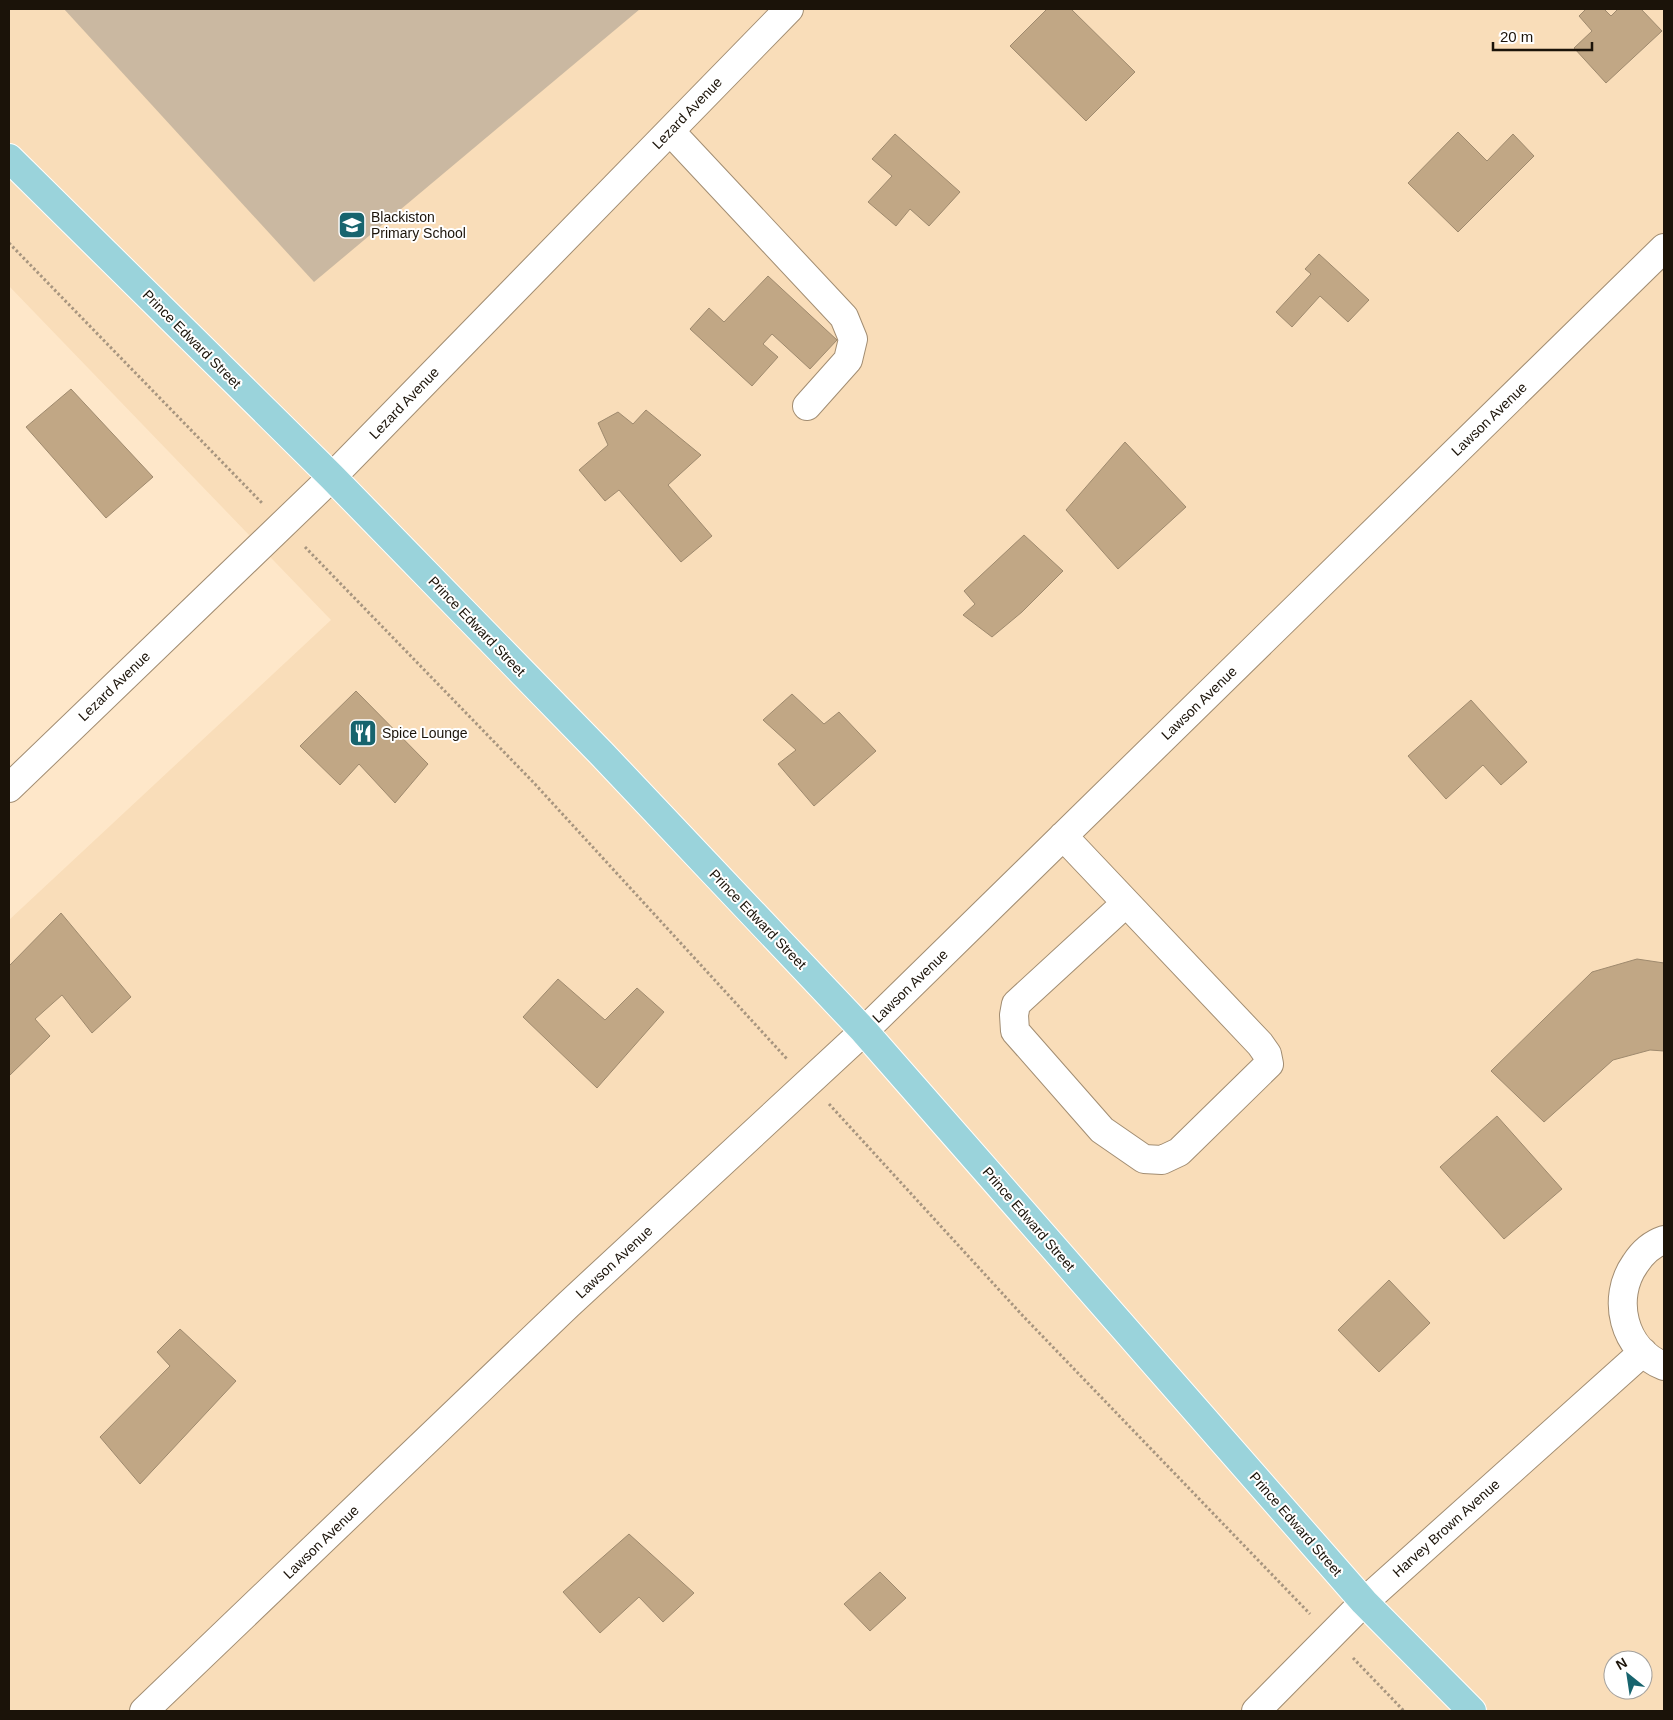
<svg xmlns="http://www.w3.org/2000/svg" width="1673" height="1720" viewBox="0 0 1673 1720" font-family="Helvetica,sans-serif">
<rect width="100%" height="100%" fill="#fee7c9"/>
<!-- built -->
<path fill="#f9ddb9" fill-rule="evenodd" d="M9,9H1664V1711H9V920L331,620L9,286ZM1613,1660H1643V1690H1613Z"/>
<!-- green -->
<path fill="#cab8a1" d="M64,9H640L314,282Z"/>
<!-- building -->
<path fill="#c1a785" stroke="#9f8a6e" d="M1047,9H1071L1135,72L1086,121L1010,46Z
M1586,9H1604L1611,16L1618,9H1641L1662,31L1606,83L1574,48L1592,31L1579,16Z
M1458,132L1487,161L1513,134L1534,156L1458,232L1408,183Z
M895,134L960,192L929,226L910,209L896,226L868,202L892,176L872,159Z
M1319,254L1369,300L1348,322L1320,296L1292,327L1276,312L1311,274L1305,269Z
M768,276L837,340L810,369L772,334L763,344L778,357L752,386L690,329L709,308L724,322Z
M71,389L153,477L106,518L26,427Z
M646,410L701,455L668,485L712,536L681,562L619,490L605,501L579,470L608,445L598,423L618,412L633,424Z
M1125,442L1186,507L1118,569L1066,510Z
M1024,535L1063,571L1022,612L992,637L963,615L975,604L964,591Z
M356,691L428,764L395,803L359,764L340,785L300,746Z
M792,694L824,724L839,712L876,751L814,806L778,764L796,750L763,720Z
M1471,700L1527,762L1501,785L1483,765L1446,799L1408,756Z
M61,913L131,997L92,1033L62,995L35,1019L50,1036L9,1076V966Z
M1637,959L1664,963V1051L1650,1050L1613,1060L1544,1122L1491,1071L1592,972Z
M558,979L605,1020L637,988L664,1012L597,1088L523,1017Z
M1497,1116L1562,1189L1504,1239L1440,1167Z
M1389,1280L1430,1323L1379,1372L1338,1330Z
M180,1329L236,1381L140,1484L100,1437L170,1366L157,1352Z
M629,1534L694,1593L663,1622L639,1597L600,1633L563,1592Z
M880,1572L906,1598L870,1631L844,1604Z"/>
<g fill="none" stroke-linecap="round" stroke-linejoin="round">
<!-- minor casing -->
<g stroke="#a28d72" stroke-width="30">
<path id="minor" d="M670,131L844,317L853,339L848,360L807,406
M9,788L332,477L789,9
M1063,836L1260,1044L1267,1054L1269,1064L1179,1152L1162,1160L1144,1159L1102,1130L1015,1031L1014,1015L1016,1004L1126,903
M1664,1240C1652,1244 1642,1253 1635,1264C1611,1298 1623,1350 1664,1366
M144,1711L568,1305L864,1031L1664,248
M1256,1711L1364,1602L1643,1352"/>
</g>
<!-- major casing -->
<g stroke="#fff" stroke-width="30">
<path id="major" d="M9,158L332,477L601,753L864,1031L1364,1602L1472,1711"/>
</g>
<!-- path -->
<path stroke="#a7957f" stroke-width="3" stroke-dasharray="2.5 2.5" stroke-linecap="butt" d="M9,243L262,503
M305,547L534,783L787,1059
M829,1104L1023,1316L1310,1614
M1353,1658L1404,1711"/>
<!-- minor -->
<use href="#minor" stroke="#fff" stroke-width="28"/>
<!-- major -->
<use href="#major" stroke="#9ad3db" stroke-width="28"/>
</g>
<!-- icons -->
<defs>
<g id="school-square" transform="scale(1.4375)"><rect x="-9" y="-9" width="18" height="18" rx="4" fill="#17646e" stroke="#fff"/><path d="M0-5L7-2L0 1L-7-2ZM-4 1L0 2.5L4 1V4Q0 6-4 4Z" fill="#fff"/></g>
<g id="restaurant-square" transform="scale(1.4375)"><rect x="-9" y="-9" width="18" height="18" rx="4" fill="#17646e" stroke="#fff"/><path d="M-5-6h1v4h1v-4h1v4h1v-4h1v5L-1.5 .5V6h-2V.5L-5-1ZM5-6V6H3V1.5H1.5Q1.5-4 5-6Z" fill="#fff"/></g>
</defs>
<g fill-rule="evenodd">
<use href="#school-square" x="352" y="225"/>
<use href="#restaurant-square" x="363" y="733"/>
</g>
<g text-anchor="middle" stroke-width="4" stroke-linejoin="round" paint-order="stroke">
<!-- street labels -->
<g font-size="14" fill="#1b1309" stroke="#fff">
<text transform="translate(687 113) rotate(-46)" y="5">Lezard Avenue</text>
<text transform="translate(192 339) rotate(45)" y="5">Prince Edward Street</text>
<text transform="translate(404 403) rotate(-46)" y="5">Lezard Avenue</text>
<text transform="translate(1489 419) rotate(-44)" y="5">Lawson Avenue</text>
<text transform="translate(477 626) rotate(46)" y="5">Prince Edward Street</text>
<text transform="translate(114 686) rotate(-44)" y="5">Lezard Avenue</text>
<text transform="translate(1199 703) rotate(-44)" y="5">Lawson Avenue</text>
<text transform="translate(758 919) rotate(46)" y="5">Prince Edward Street</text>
<text transform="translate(910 986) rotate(-44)" y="5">Lawson Avenue</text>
<text transform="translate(1029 1219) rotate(49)" y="5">Prince Edward Street</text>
<text transform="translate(614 1262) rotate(-43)" y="5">Lawson Avenue</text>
<text transform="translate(1296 1524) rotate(49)" y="5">Prince Edward Street</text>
<text transform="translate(1446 1528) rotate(-42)" y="5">Harvey Brown Avenue</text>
<text transform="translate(321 1542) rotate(-44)" y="5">Lawson Avenue</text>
</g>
<!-- poi labels -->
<g font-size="14" fill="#1b1309" stroke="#fff" text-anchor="start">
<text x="371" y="222">Blackiston<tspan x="371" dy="16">Primary School</tspan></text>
<text x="382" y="738">Spice Lounge</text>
</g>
</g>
<!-- border -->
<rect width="1673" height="1720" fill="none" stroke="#1b1309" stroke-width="20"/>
<!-- north arrow -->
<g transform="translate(1628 1675) rotate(330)"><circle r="24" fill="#ffffff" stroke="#a4a19d"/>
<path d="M0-4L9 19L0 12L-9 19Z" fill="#17646e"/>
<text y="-8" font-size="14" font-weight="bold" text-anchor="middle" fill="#1b1309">N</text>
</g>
<!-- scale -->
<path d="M1493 42v8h99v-8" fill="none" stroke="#1b1309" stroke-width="2.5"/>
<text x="1500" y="42" font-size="15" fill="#1b1309" stroke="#ffffff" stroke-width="4" paint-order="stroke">20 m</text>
</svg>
